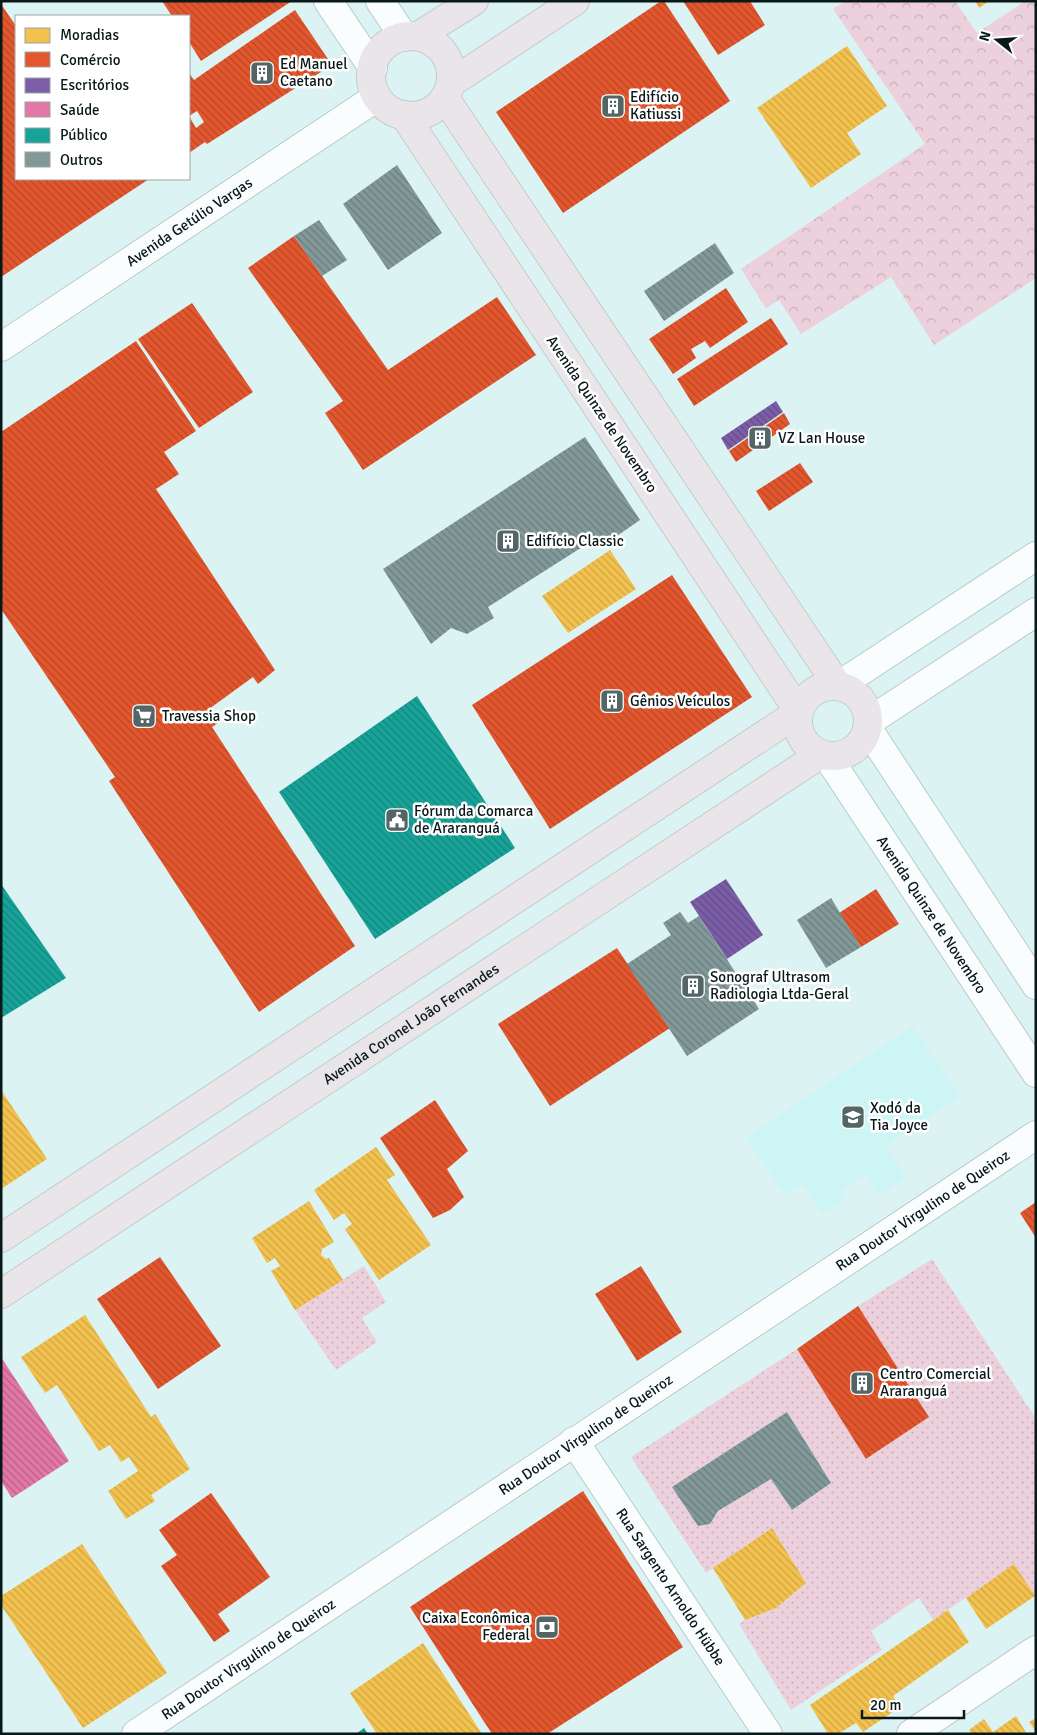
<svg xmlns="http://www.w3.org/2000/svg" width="1037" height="1735" viewBox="0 0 1037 1735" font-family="Signika,sans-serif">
<defs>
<pattern id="grass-dots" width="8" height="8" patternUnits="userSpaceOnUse" patternTransform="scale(1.25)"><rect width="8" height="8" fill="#ecd0dc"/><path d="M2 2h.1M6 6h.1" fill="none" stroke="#c9b2bc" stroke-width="1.8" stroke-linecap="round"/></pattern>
<pattern id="forest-crowns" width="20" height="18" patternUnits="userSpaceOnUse" patternTransform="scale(1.25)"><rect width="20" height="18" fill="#ecd0dc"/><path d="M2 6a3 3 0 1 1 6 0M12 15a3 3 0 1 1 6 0" fill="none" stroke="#c9b2bc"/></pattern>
<pattern id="homes-back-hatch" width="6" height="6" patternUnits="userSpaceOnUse" patternTransform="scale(1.25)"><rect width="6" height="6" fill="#f2c14e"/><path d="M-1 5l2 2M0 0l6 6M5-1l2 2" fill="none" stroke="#cea544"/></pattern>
<pattern id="shops-back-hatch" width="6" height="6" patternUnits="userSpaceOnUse" patternTransform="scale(1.25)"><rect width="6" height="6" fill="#e4572e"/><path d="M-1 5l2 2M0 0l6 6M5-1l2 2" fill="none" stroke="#b74726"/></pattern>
<pattern id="offices-back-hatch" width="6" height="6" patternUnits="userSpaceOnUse" patternTransform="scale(1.25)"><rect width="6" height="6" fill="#7b5ea7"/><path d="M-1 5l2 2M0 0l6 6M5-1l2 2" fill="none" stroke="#634d87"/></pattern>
<pattern id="health-back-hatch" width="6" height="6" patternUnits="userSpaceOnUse" patternTransform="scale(1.25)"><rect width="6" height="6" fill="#e377a8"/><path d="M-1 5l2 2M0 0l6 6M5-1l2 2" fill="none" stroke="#b66188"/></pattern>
<pattern id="public-back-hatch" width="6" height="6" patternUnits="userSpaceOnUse" patternTransform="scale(1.25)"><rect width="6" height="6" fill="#17a398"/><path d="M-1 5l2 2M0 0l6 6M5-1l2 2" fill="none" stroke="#13847b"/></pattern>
<pattern id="building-back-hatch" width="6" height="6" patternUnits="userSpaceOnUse" patternTransform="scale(1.25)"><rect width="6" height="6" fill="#839999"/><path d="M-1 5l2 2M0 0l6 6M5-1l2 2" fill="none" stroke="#697c7c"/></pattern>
</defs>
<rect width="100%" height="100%" fill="#dcf3f3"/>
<!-- built -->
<path fill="#cef5f6" d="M913,1026L960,1096L886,1146L906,1177L879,1195L865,1174L840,1191L845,1199L822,1214L802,1184L785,1195L746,1138Z"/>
<!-- grass -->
<path fill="url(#grass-dots)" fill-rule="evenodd" d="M932,1259L1036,1419V1598L1014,1565L933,1620L919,1598L871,1631L882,1650L791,1710L739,1624L745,1620L776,1608L806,1583L772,1528L706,1573L631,1457L797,1349L867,1459L929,1417L858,1306ZM787,1412L831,1483L792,1510L771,1479L718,1511L710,1524L698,1526L672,1487Z
M364,1266L386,1302L362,1318L377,1342L336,1370L295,1310Z"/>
<!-- forest -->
<path fill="url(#forest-crowns)" d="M845,1H955L977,33L1025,1H1036V278L934,345L891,277L801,334L779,300L766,308L741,269L925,144L833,9Z"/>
<!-- homes -->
<path fill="url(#homes-back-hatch)" d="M975,1H989L979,8Z
M847,46L887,106L847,133L861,154L811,188L757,108Z
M610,550L636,589L568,633L542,596Z
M1,1090L47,1159L1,1189Z
M376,1147L395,1175L387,1180L431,1245L379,1280L345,1229L352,1224L344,1213L334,1220L314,1190Z
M309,1201L334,1242L322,1249L321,1255L326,1259L329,1258L343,1280L295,1310L271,1271L280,1266L275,1258L267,1263L252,1238Z
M85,1315L151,1417L155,1414L190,1469L151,1495L155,1501L126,1519L108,1491L138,1471L129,1457L121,1462L110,1445L99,1451L57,1385L45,1393L21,1357Z
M772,1528L806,1583L776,1608L745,1620L713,1568Z
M82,1544L167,1673L83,1728L1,1605V1596Z
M1014,1564L1035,1596L986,1629L966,1598Z
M948,1610L969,1642L893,1696L900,1707L863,1732L856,1723L838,1734H828L810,1705Z
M423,1643L482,1734H377L350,1693Z
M1016,1716L1027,1734H971L969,1730L984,1719L993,1732Z
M1036,1718V1732L1029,1722Z"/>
<!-- shops -->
<path fill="url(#shops-back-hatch)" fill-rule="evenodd" d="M162,1H292L201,61L189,42V16H172Z
M661,1H664L730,101L563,213L496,112Z
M683,1H750L765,25L718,55Z
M1,4L16,26V179H149L1,277Z
M295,10L332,65L207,144L205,142L189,153V73L194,80ZM197,111L204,122L196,128L189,116Z
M294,236L388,370L497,297L536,355L363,470L325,413L343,401L248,268Z
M726,288L748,322L710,348L705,341L691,349L696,358L673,374L649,339Z
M192,303L253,392L199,428L138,339Z
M771,318L788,344L694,406L677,379Z
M136,341L196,431L164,452L179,474L156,489L275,670L258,684L253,677L209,709L218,723L212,727L355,946L259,1012L109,781L115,777L1,609V432Z
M784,413L790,424L736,462L729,451Z
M800,463L813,482L769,511L756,491Z
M672,575L752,697L550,829L472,705Z
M876,889L899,924L861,947L839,913Z
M617,948L670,1028L550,1106L498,1024Z
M435,1100L468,1151L447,1169L464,1197L450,1210L433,1218L380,1138Z
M1036,1202V1238L1020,1213Z
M160,1257L221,1346L158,1389L97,1299Z
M641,1266L682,1332L637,1361L595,1294Z
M858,1306L929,1417L866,1459L797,1349Z
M583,1491L683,1647L547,1734H492L410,1607Z
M211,1493L270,1577L218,1614L230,1631L214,1642L161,1566L177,1555L159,1530Z"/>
<!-- offices -->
<path fill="url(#offices-back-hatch)" d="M776,401L783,412L728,450L721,438Z
M726,879L763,935L727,959L690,902Z"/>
<!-- health -->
<path fill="url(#health-back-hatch)" d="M1,1357L69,1461L12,1498L1,1481Z"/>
<!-- public -->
<path fill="url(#public-back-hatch)" d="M417,696L515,848L375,939L279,792Z
M1,884L66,978L1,1018Z
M364,1728L368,1734H356Z"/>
<!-- building -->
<path fill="url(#building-back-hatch)" d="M397,165L442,233L388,270L343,204Z
M319,220L347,260L322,276L294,236Z
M715,243L734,273L664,321L644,291Z
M585,437L640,520L604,545L598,537L488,607L494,618L467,634L451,628L431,644L383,569Z
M831,898L861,947L826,968L797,920Z
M680,912L688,923L699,916L759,1009L687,1056L627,964L671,935L663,923Z
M787,1412L831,1483L792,1510L771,1479L718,1511L710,1524L698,1526L672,1487Z"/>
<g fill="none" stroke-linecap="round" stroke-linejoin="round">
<!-- minor casing -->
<g stroke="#b9cbcb" stroke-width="30">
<g id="minor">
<path d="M328,1L373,68"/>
<path d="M380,1L404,37"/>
<path id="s1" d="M1,347L377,97"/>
<path d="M838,686L1036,556"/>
<path d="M868,722L1036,612"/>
<path d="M868,729L1036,985"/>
<path id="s2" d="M827,756L1036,1073"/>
<path id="s3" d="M574,1441L768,1734"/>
<path id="s4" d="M136,1734L1036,1135"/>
<path d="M911,1734L1036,1650"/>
</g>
</g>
<!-- major casing -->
<g stroke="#c1cdcd" stroke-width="30">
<g id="major">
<path d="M418,36L474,1"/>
<circle cx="411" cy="76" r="40"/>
<path d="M451,83L575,1"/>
<path d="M445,98L838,686"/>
<circle cx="833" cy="721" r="35"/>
<path d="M1,1238L799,712L404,115"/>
<path id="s5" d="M1,1294L821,754"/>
</g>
</g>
<!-- minor -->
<use href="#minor" stroke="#fafdfd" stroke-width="28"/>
<!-- major -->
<use href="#major" stroke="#eae5e8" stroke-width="28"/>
</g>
<!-- icons -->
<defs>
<g id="building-square" transform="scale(1.25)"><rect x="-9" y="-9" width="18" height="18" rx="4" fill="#536565" stroke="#fff"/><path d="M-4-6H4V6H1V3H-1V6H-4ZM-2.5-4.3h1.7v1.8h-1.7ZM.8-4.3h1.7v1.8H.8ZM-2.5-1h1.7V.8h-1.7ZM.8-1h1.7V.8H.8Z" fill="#fff"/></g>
<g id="supermarket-square" transform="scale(1.25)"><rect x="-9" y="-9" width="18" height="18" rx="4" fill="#536565" stroke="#fff"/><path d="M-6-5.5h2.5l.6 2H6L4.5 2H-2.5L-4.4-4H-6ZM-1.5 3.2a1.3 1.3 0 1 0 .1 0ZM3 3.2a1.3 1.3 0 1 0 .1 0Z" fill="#fff"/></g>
<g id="civic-square" transform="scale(1.25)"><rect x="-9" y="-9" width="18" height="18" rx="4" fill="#536565" stroke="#fff"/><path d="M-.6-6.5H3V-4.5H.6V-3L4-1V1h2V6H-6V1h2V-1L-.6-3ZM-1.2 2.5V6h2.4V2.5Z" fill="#fff"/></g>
<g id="school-square" transform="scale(1.25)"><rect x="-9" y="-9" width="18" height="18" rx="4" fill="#536565" stroke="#fff"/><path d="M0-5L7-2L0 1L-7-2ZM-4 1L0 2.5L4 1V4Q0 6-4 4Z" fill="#fff"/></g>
<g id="bank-square" transform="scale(1.25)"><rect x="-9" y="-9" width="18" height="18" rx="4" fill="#536565" stroke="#fff"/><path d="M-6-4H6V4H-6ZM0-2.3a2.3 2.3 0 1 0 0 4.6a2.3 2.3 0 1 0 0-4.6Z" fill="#fff"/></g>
</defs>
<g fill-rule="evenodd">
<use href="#building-square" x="262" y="73"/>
<use href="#building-square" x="613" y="106"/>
<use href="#building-square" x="760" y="438"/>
<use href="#building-square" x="508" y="541"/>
<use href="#building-square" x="612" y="701"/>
<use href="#supermarket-square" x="144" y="716"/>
<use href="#civic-square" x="397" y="820"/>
<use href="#building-square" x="693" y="986"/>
<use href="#school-square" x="853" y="1117"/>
<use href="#building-square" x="862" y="1383"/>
<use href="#bank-square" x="547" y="1627"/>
</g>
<g text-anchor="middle" stroke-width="5" stroke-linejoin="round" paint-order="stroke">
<!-- poi labels -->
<g font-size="15" fill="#091819" stroke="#fff" text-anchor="start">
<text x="280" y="69">Ed Manuel<tspan x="280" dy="17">Caetano</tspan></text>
<text x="630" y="102">Edifício<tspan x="630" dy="17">Katiussi</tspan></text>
<text x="778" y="443">VZ Lan House</text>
<text x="526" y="546">Edifício Classic</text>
<text x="630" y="706">Gênios Veículos</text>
<text x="162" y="721">Travessia Shop</text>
<text x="414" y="816">Fórum da Comarca<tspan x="414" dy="17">de Araranguá</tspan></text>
<text x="710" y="982">Sonograf Ultrasom<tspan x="710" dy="17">Radiologia Ltda-Geral</tspan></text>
<text x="870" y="1113">Xodó da<tspan x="870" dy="17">Tia Joyce</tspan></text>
<text x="880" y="1379">Centro Comercial<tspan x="880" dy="17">Araranguá</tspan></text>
<text x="530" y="1623" text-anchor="end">Caixa Econômica<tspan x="530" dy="17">Federal</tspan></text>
</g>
<!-- street labels -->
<g font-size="15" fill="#091819" stroke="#fff">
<text dy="5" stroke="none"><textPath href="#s1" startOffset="226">Avenida Getúlio Vargas</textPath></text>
<text transform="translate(602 414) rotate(56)" y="5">Avenida Quinze de Novembro</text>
<text dy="5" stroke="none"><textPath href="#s2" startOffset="190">Avenida Quinze de Novembro</textPath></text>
<text dy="5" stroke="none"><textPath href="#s5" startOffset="491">Avenida Coronel João Fernandes</textPath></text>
<text dy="5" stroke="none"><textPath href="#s4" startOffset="945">Rua Doutor Virgulino de Queiroz</textPath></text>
<text dy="5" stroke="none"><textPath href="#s4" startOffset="540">Rua Doutor Virgulino de Queiroz</textPath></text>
<text dy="5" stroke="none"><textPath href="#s3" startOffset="175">Rua Sargento Arnoldo Hübbe</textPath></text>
<text dy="5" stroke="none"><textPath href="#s4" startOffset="135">Rua Doutor Virgulino de Queiroz</textPath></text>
</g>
</g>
<!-- border -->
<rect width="1037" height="1735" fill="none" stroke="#091819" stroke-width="5"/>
<!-- legend -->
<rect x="15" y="15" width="175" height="165" fill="#ffffff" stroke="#9da3a3"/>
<rect x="25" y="28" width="25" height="15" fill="#f2c14e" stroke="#9da3a3"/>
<text x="60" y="40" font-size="15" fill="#091819">Moradias</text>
<rect x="25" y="52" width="25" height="15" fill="#e4572e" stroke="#9da3a3"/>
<text x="60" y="65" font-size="15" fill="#091819">Comércio</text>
<rect x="25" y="78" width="25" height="15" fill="#7b5ea7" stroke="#9da3a3"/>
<text x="60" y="90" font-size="15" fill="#091819">Escritórios</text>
<rect x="25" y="102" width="25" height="15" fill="#e377a8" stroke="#9da3a3"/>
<text x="60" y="115" font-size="15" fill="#091819">Saúde</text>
<rect x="25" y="128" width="25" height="15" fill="#17a398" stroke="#9da3a3"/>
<text x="60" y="140" font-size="15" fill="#091819">Público</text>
<rect x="25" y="152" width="25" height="15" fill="#839999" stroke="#9da3a3"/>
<text x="60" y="165" font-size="15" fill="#091819">Outros</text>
<!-- north arrow -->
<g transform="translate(997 40) rotate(287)" stroke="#ffffff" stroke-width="4" paint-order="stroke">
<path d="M0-4L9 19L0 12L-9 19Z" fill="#091819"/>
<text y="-8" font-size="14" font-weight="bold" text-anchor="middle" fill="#091819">N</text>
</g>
<!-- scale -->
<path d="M862 1710v8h102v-8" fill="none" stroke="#091819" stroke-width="2.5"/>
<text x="870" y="1710" font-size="15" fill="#091819" stroke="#ffffff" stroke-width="4" paint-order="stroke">20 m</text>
</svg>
